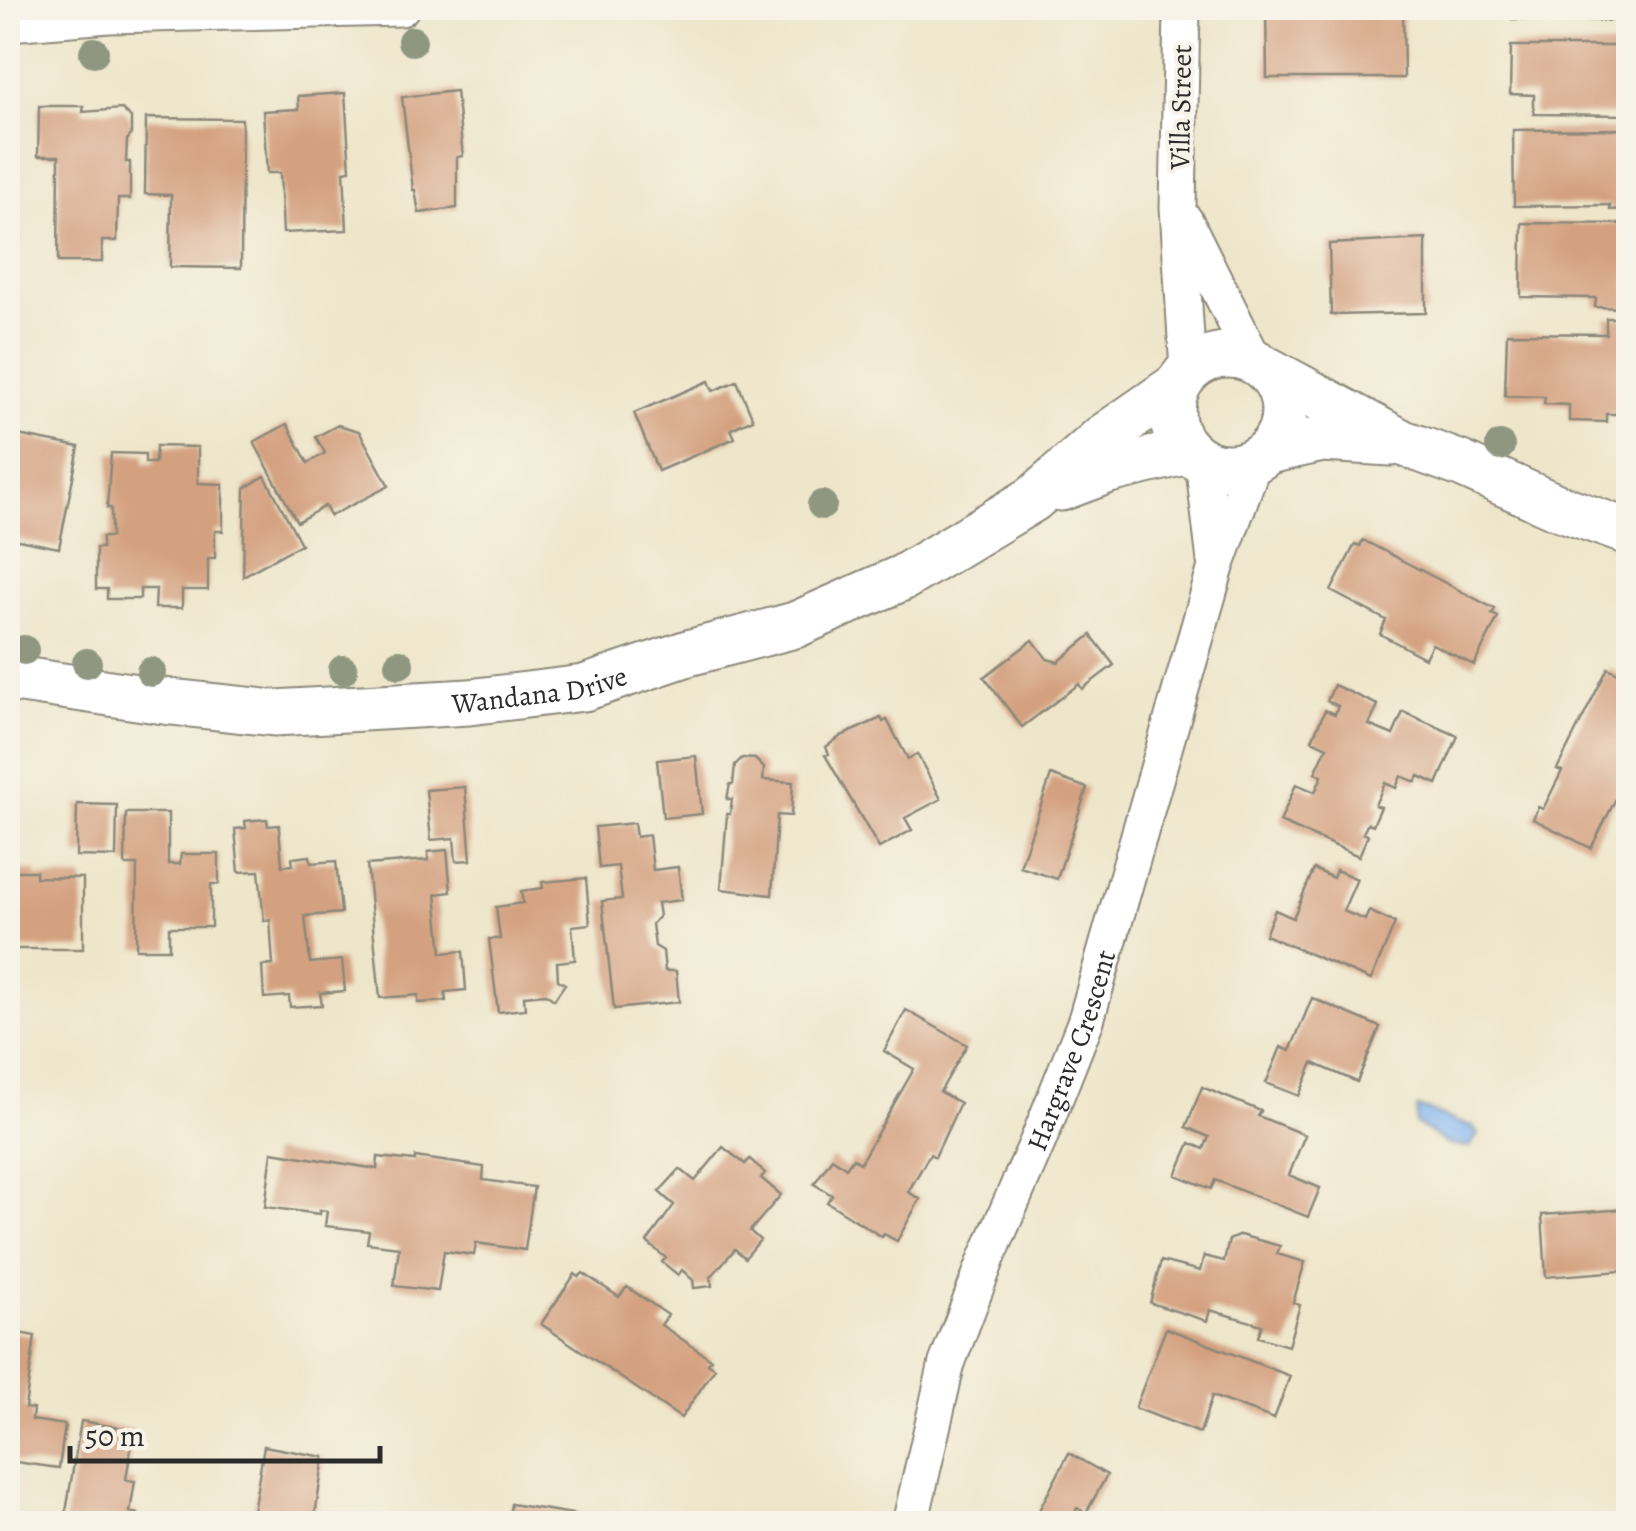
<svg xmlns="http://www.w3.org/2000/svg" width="1636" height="1531" viewBox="0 0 1636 1531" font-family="Alegreya,serif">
<rect width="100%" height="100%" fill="#f7f3e8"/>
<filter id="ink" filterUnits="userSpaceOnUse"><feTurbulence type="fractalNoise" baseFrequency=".01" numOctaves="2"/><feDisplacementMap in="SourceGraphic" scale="20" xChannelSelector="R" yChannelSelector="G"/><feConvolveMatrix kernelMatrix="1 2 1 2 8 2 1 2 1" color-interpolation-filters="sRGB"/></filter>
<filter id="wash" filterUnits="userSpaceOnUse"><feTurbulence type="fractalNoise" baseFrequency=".0048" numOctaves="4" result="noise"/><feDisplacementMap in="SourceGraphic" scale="40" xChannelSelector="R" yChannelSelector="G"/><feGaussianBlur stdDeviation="2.25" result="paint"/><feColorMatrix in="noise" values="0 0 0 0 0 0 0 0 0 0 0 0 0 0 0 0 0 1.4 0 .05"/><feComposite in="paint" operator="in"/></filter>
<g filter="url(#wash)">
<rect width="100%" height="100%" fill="#eee6ca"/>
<!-- water -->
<path fill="#85b8f2" stroke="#58728e" stroke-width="2.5" d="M1417,1108C1439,1111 1451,1124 1473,1126L1478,1135L1469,1147L1448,1144L1416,1124Z"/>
<g id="blocks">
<!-- building -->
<path fill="#d4a180" d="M1266,8H1403L1404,78H1267Z
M1513,8H1628V21L1512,19Z
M1618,33H1628V115L1534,114V95L1510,94L1511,46H1617Z
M456,91L463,156L457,157V208L419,213L415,190H413L402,97Z
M345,93L350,170L344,171L347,230L283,233L280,173H267L263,111L299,109L298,96Z
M39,106H84L83,112L122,109L131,118V135L127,140L126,162H130V199H118L117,241H102V262H58L59,156H38Z
M146,118L242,119L241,268L170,267L171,195L145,194Z
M1628,129V209L1610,210V205L1514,206L1513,130Z
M8,213L20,239L8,245Z
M1522,223L1628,224V308L1595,307L1596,298L1521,297Z
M1426,239V313L1331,315L1329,244Z
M1606,318H1628V414H1606V422L1569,421V405L1544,404L1545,397L1505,396L1507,333L1606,334Z
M709,381L713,391L737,381L753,419L731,429L735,438L658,471L634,413Z
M287,424L308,463L325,453L316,437L338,425L359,431L389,486L330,516L325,506L297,522L254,442Z
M8,433L79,447L59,548L8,538Z
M156,446L198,447V483L223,484V531H215V558H208V590H182V608H155L156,589H140V599H107V589H96V548H102V537H111V508H107L111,453L145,454V463H155Z
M265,476L301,544L243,576L245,488Z
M1363,540L1495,609L1492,614L1498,617L1474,665L1432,644L1425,658L1380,634L1386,620L1331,591L1355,544L1360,546Z
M1091,635L1114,665L1082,689L1079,684L1022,727L984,677L1033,640L1047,659L1058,662Z
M1608,668L1628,678V775L1591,848L1533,819L1538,807L1543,809L1562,771L1557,769Z
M1334,685L1378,705L1369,725L1393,735L1403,712L1458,736L1437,784L1419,776L1416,782L1401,776L1396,788L1385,783L1375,805L1381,807L1373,825L1368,823L1363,833L1368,835L1359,856L1280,822L1296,784L1315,792L1322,776L1315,773L1327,747L1312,740L1325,710L1335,714L1338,706L1327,701Z
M881,718L883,722L887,720L908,759L917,754L941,799L905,818L912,830L879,848L825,755L829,754L826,747L841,736Z
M696,756L702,814L663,818L657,760Z
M742,758L755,759L764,768L763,780L793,782L791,816L777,815L772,895L721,889L727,814H730L732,799H727L730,784H733L735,765Z
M1051,775L1087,788L1057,879L1020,867Z
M465,787L471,860L456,861L454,838L431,840L426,790Z
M77,804L117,805L116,857L76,856Z
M126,813H168V864H180L181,854H219V884H211V927H169V949H136L137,865H125Z
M267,819L268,826L279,825L282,866L293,865L292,858L310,856L311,863L336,861L341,913L305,916L310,963L342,960L345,991L320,993L322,1005L290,1007L289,996L264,998L262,966L273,965L270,920L264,921L259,871L239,872L235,829L246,828L245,821Z
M634,823L636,837L649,835L653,870L678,867L682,900L657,903L659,916L652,924L655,946L663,951L665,971H676L679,1002L614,1009L602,901L622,899L618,866L599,868L595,827Z
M447,850L451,892L436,894L442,953L463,951L466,990L445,992L446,1001L418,1003V995L380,998L367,865L428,860V852Z
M1314,869L1333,878L1336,870L1357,879L1343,911L1365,920L1369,911L1395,923L1371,980L1265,935L1275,910L1293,918Z
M8,871H36V877L83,878V949H8Z
M586,878L590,924L572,926L575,960L557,962L558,980L565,984L554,1000L546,994L524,996L525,1009L498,1012L489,939H500L496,907L523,903L521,891L543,888L542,882Z
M1312,998L1380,1027L1357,1082L1313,1063L1299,1096L1266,1083L1281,1047L1290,1051Z
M906,1010L967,1045L940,1092L960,1103L935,1157L930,1154L908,1192L920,1199L897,1241L884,1234L882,1237L827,1202L832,1195L814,1184L832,1158L846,1168L853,1158L860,1163L914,1069L884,1051Z
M1202,1087L1261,1111L1258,1116L1305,1135L1289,1175L1320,1188L1308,1217L1215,1180L1211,1189L1176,1175L1190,1143L1204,1149L1209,1137L1186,1127Z
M723,1147L745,1164L750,1159L765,1173L761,1178L781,1195L750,1231L760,1240L745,1258L735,1249L711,1277L712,1286L694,1288L693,1280L682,1270L678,1275L662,1262L666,1258L647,1242L674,1205L659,1192L680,1169L695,1181Z
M272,1152L377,1169L378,1157L415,1161V1157L484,1167L483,1180L534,1187L525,1250L476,1243L474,1255L444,1251L438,1291L394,1286L399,1247L367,1243L369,1231L325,1226L327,1211L320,1210V1214L265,1207Z
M1628,1209V1286H1623L1621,1271L1546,1277L1542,1215Z
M1240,1235L1280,1246L1277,1254L1305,1262L1293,1303L1300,1305L1288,1346L1258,1337L1262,1325L1210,1310L1207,1321L1150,1303L1161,1261L1200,1271L1204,1256L1224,1261L1229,1240Z
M583,1273L619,1297L627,1287L668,1315L661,1325L711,1359L708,1363L715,1368L681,1418L541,1324L575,1274L579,1277Z
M1166,1328L1290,1376L1274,1419L1212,1396L1200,1433L1135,1408Z
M8,1331L35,1336L25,1408L33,1409L32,1420L65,1425L59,1468L8,1461Z
M81,1421L134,1430L126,1480L135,1481L130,1512L138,1514L137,1524H64Z
M264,1446L324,1457L314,1522L251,1524Z
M1069,1453L1107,1475L1086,1513L1077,1508L1070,1524H1032Z
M511,1504L579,1515L578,1524H508Z
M702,1516L728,1522V1524H700Z"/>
</g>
</g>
<g filter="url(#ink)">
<use href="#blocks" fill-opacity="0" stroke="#8c887a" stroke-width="2.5"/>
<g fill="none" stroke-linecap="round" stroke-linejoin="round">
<!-- minor casing -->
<g stroke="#8c887a" stroke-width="39">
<g id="minor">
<path d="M1182,8L1178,207L1188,371"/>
<path d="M8,23L109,15L401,8"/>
<path d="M1185,221L1254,360"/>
<path d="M1203,461L1215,561"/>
<path id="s1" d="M910,1524L947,1363L987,1258L1038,1141L1086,1020L1216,567L1254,461"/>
</g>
</g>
<!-- tertiary casing -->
<g stroke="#8c887a" stroke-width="49">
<g id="tertiary">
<circle cx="1228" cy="411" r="56"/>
<path d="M1268,370L1403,443L1461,464L1555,506L1628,532"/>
<path d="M1268,451L1322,439L1391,443"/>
<path d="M1061,488L1109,470L1188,451"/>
<path id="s2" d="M8,678L171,702L274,713L469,702L584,688L688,653L795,625L904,577L1033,499L1102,438L1178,385"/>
</g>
</g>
<!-- minor -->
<use href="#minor" stroke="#fff" stroke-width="35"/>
<!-- tertiary -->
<use href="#tertiary" stroke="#fff" stroke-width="45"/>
</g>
<!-- trees -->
<g fill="#909781">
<circle cx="412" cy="41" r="15"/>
<circle cx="94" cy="52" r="15"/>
<circle cx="1500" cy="446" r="15"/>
<circle cx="822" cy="505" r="15"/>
<circle cx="24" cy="650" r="15"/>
<circle cx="87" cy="663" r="15"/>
<circle cx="399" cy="664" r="15"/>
<circle cx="343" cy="670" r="15"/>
<circle cx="151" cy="672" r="15"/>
</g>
</g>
<g text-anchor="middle" stroke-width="8" stroke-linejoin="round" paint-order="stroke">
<!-- street labels -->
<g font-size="28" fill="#2b2b2b" stroke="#f7f3e8">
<text transform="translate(1180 107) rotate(-89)" y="10">Villa Street</text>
<text dy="10" stroke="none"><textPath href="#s2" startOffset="535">Wandana Drive</textPath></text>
<text dy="10" stroke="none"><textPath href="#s1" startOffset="502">Hargrave Crescent</textPath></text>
</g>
</g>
<!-- margin -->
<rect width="1636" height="1531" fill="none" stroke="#f7f3e8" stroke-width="40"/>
<!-- scale -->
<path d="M70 1446v15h310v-15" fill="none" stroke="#2b2b2b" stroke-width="5"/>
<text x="85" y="1446" font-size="30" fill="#2b2b2b" stroke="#f7f3e8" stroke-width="8" paint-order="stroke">50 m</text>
</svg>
